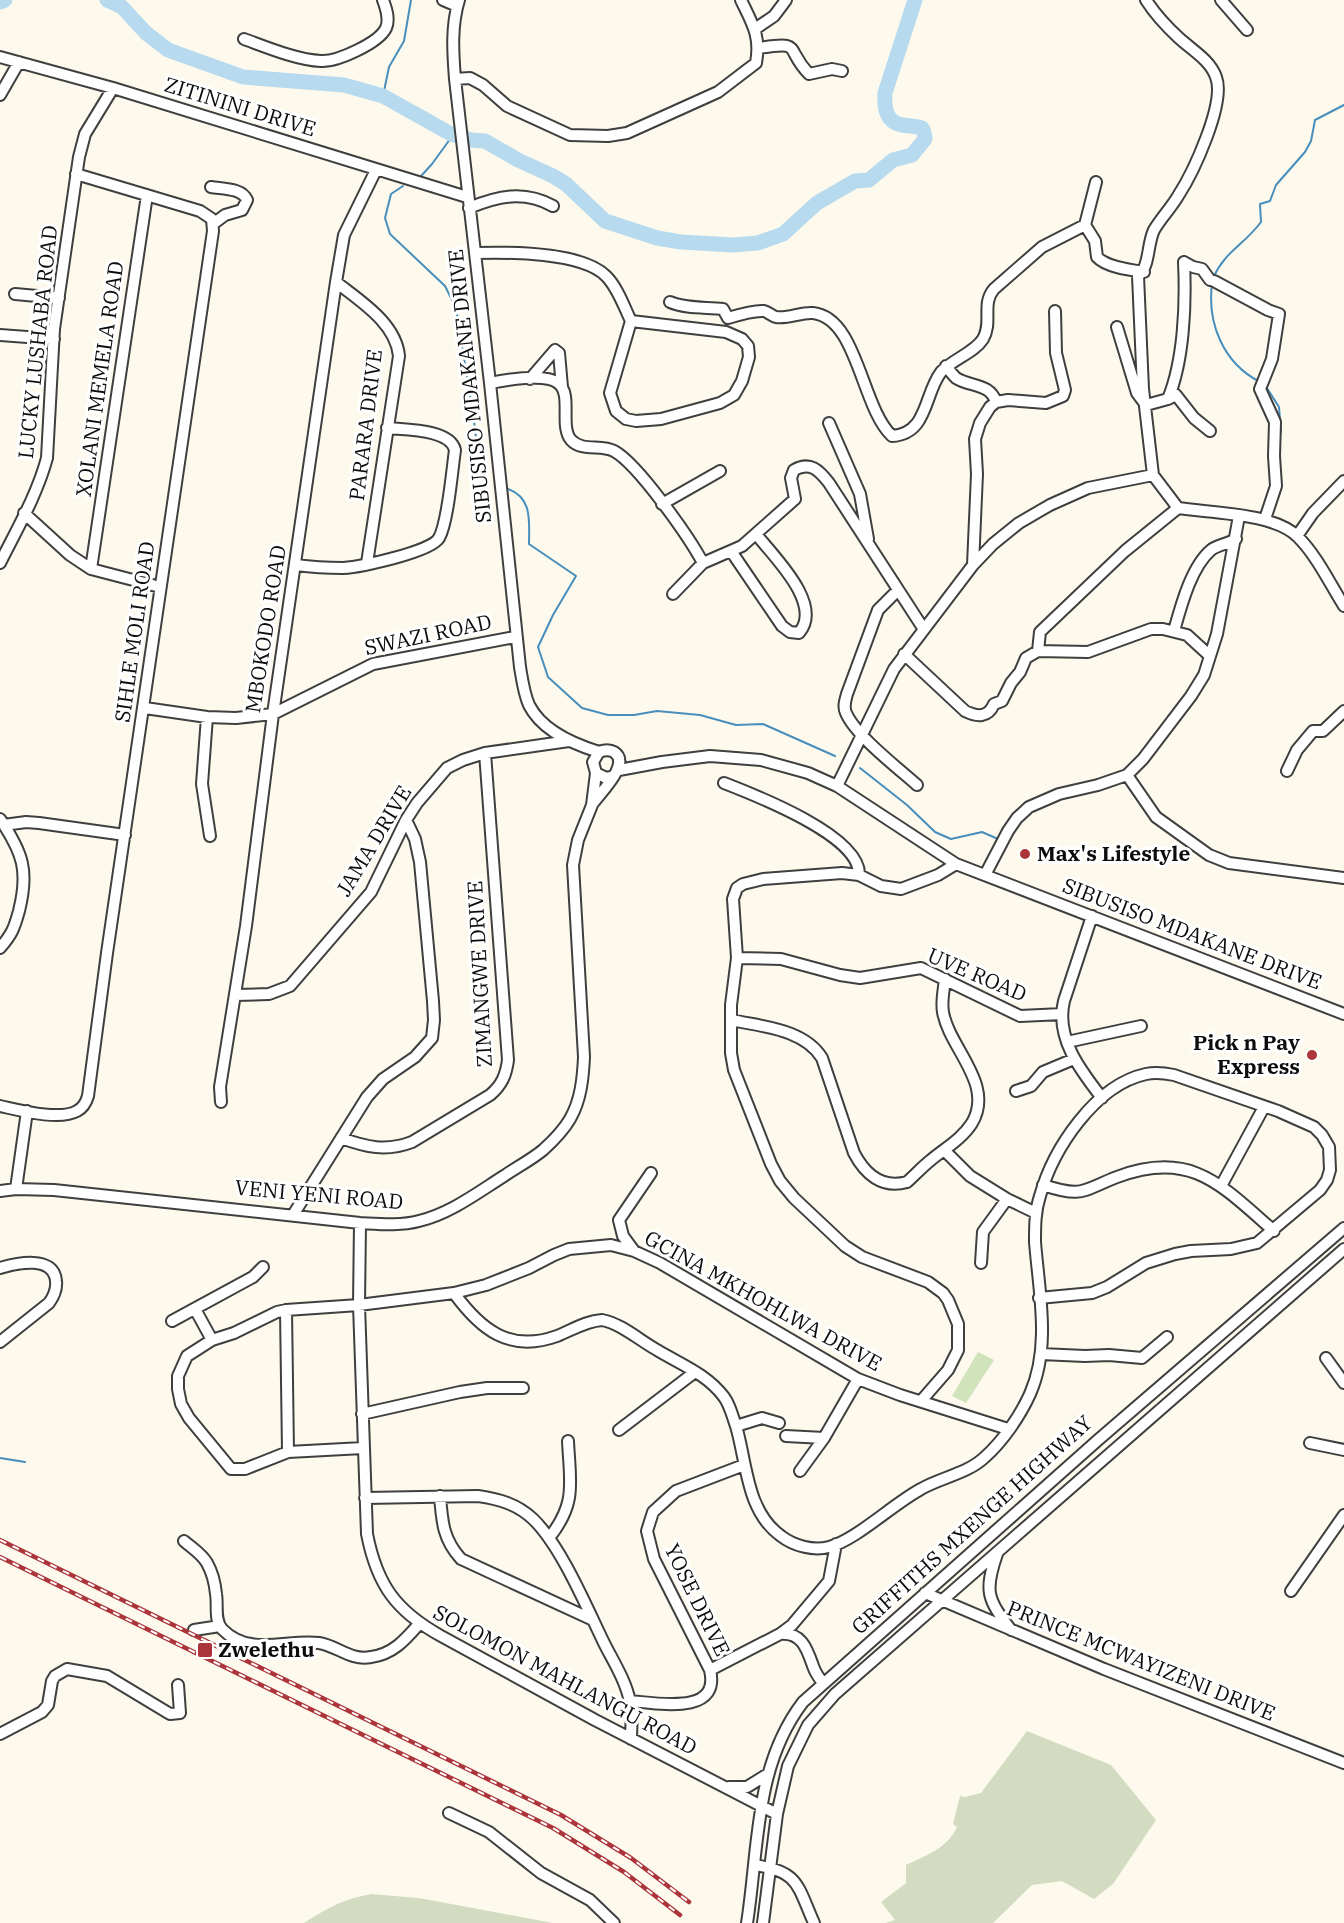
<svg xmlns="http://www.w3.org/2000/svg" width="1344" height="1923" viewBox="0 0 1344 1923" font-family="'IBM Plex Serif',serif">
<rect width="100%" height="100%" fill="#fdfaed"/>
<!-- green -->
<path fill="#d0e3bb" d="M978,1352L994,1360L966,1403L952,1396Z"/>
<!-- cemetery -->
<path fill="#d3dcc1" d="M1027,1731L1111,1765L1156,1820L1113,1884L1094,1899L1062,1881L1032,1885L993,1923H885L895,1920L881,1902L906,1883V1865C925,1856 948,1848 957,1827L953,1824L960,1796L965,1797L981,1793Z
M371,1894L419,1898L553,1923H304C329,1907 342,1900 371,1894Z"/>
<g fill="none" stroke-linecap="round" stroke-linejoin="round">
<!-- stream -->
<path stroke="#488ebc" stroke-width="2" d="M383,96L389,67L404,41L411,0
M421,176L432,164L453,135
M403,186L391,194L385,218L390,234L445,286L456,308L474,421L476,438L473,459L482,465L488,480
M1213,278C1225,251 1244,245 1261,222L1260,204L1270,201L1276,185L1305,152L1311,141L1315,120L1344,105
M1212,284C1207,323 1223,363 1260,382
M1265,385L1279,407L1281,432
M508,489C533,498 529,522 529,544L576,576L553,615L538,647L548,677L582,708L608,715H634L657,711L700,715L736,725L763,724L835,756
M860,768L907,805L935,832L951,839L982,832L998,839
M0,1458L25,1462"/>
<!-- river -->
<path stroke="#b8daee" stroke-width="15" d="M107,0L122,7L146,33L168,50L243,77L344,85L383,96L451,134L471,140L485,141L518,160L553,176L566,184L605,221L657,238L681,242L733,245L758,243L783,234L817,203L855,181L869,180L893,160L912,155L925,139L924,132L922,128C915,126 908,126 902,125C885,122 884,106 885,93L915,0
M0,2L5,0"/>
<!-- minor casing -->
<g stroke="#3f3f3f" stroke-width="14">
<path id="minor" d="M443,0L457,6
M459,0C451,26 453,53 455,79L490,383L520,667C522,679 524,694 529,705C542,731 573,744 599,752
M1146,0C1155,14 1167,27 1179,38C1192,50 1210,60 1216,77C1226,103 1193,173 1178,196C1171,208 1161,218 1154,230C1147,244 1150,267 1138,276L1143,389L1153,475
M1221,0L1247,30
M755,29L774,16L786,0
M244,39C266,47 297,60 321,61C337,62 379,43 386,28C390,19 386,8 383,0
M759,48C804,41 784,48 809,74L832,69L842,71
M0,57L113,88L467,197
M455,79L470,78L483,85L507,106L570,135L608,136L627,133L718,92L756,63C761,36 752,23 741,0
M0,95L19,62
M1096,182L1085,225L1095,241L1097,257C1106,267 1130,270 1144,272
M211,187C223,189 242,188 247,200L242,210L225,215L213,224
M469,208C498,196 524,190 553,206
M475,253C508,252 582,252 606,276C618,288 624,307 631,321L610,393L616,411L626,419L636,421L661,419L720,403L734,395L742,381L749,357L748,346L742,339L726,332L631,321
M1184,262L1193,267L1202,269L1210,280
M1214,281L1268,310L1279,314L1272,359L1260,389L1275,422L1274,456L1276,486L1265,519
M336,282C360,301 396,323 399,356L367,563
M15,294L59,298
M670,302C686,309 706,307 723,309L728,318C738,315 754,310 764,311C768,312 772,316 776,317C788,319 801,312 813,313C858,318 861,407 892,436C928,434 924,394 941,372C953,359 974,353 983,339C993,322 981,304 994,289L1042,247L1085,225
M1117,327L1137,393L1146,405L1168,399C1184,360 1186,304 1184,262
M0,335L54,339
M946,366C949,370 953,375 956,378C970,387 990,383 996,402
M530,379L555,350L559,353L562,387
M490,383C505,380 546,373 558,383C573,394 559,426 571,440C582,452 601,444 614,451C638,464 689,537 703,563
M1168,399L1176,395L1194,418L1210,431
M829,423L860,494L868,539
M662,504L720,471
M1178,508C1211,513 1275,513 1298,537C1317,556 1330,584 1344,606
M24,513L70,555L91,569L160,587
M1297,536L1313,513L1344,481
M731,551L782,626L790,632L799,633C824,604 773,556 756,534
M0,563C17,529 37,495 47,458L54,329L79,157L85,134L113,88
M296,565C311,567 327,568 343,568C360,567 431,552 439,538C448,522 452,471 455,450C450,429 406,430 387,428
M973,565L977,474L975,439L980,423L990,407L996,402L1008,400L1046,403L1063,396L1065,390L1056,353L1055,311
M91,569L147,195
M898,590L878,610L847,694C845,701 843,707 846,713C856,736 898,768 917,785
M673,594L703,563L742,546L795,499L791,478L794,470C810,461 819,470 829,483L923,628
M1174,631C1181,606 1191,567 1211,550C1217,545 1228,544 1236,539
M1038,651L1088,652L1151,629H1163L1187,635L1210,656
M904,654L965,711C977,717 988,718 994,704L1002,701L1011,683L1020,672L1026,658L1038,651L1040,632L1125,551L1178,508
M145,708L207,717L236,718L273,714L373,664L515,637
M207,717L202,784L210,836
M619,770L662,762L710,756L761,760L808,773L837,786L956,864L1344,1014
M1287,771L1297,750L1313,731H1323L1344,711
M1127,775L1156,817L1209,855L1229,863L1344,878
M724,783C755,795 861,836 859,875
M837,786L894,669L973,565L993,544L1019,523L1050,505L1088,488L1153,475L1178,508
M594,802C602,791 631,763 614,752C609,749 604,750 599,752L593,762L596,773L606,778L614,776
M0,819C23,853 29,871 19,911C14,929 12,934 0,948
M4,825L26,822L39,823L125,835
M985,875L1008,831L1017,818L1029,807L1059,794L1098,785L1127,775L1143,759L1191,696L1204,675L1217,634L1239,516
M1092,916L1064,1001C1055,1038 1081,1071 1102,1098
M737,958L781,959L840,975L860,978L921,968L1020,1016L1062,1014
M235,995L269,994L290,986L371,892L406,820L417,803L447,768L463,760L485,753L569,741
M732,1020C763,1027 804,1029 822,1058L854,1153C865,1174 882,1189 907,1182C915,1175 922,1167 931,1160C944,1149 962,1139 972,1123C995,1084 949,1048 943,1012C941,1002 944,989 945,979
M1067,1042L1141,1026
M1016,1091L1031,1086L1043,1072L1074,1059
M221,1102L220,1087L246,926L273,714L336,282L344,235L376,170
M0,1106C19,1110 59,1121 77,1111C83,1108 86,1103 88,1096L107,953L213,231L212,219L200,211L76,174
M341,1138C366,1147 386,1152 412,1142L490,1095C502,1085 506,1075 508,1060L485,753
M944,1150L970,1176L1007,1199L1036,1213
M1043,1185C1083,1198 1081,1191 1117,1177C1191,1149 1221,1185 1274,1231
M1221,1186L1264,1107
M16,1189L27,1111
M0,1191L16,1189L54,1190L360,1223C380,1224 400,1226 419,1221C451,1213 477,1193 504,1176C517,1167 531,1160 543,1150C553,1141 563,1131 570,1119C581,1100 583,1078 584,1057L573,865L578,840L592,805L596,773
M293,1215L367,1097L383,1079L415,1057L432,1038L434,1020L433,1001L420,862L415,839L406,820
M360,1223L359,1305L367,1534C377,1585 396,1611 441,1636L595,1720L777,1814
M634,1251L623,1236L619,1220L651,1173
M981,1263L983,1232L1007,1199
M0,1268C17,1263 54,1255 56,1281C57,1290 54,1296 49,1303L0,1342
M454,1293C481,1330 510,1353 557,1336C572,1330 586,1321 602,1320C622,1324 639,1340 657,1350C680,1364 707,1374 724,1397C730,1405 732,1415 736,1426C747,1463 746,1511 781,1536C794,1546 813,1551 829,1547C856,1540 893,1504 921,1489C942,1477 967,1474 985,1457C1003,1441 1020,1416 1030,1394C1051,1347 1039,1292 1035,1242C1035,1226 1035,1211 1040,1196C1053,1149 1095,1085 1146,1074C1156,1072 1164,1073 1174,1075L1278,1111L1314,1127L1322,1135L1329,1147L1330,1170L1327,1180L1320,1190L1257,1243L1231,1249L1191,1251L1175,1254L1146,1263L1107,1287L1092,1293L1039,1298
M195,1309L212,1340
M286,1310L288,1452
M172,1321L253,1277L263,1267
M1041,1354L1085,1356L1109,1355L1142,1358L1167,1337
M1326,1358L1344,1383
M921,1401L948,1370L958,1350V1324L948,1300L943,1293L928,1282L862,1257L845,1246L794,1198L780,1181L771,1164L734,1070L731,1053V1005L737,958L733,899L737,888L743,884L763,879L842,873L859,875L881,886L901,889L938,875L956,864
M362,1414L460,1392L487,1388H523
M736,1426L762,1418L779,1423
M619,1430L695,1372
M786,1436L824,1438
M1310,1443L1344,1450
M363,1448L288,1452L245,1469H231L189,1418L181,1404L178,1389V1376L187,1356L212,1340L234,1333L277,1312L286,1310L359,1305L454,1293L486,1285L529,1268L554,1255L569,1249L611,1245L634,1251L660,1263L858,1379L900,1395L1008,1429
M800,1471L824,1438L858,1379
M440,1496C442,1522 443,1539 461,1559L593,1620
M365,1498L478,1496C499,1499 517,1504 533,1519C561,1546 586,1606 604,1643C613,1661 626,1681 630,1702C633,1713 631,1727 631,1739
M549,1538C577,1503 570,1483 568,1441
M184,1541C192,1548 202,1554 207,1563C212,1572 215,1583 216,1594C218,1605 214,1620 222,1629C249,1657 286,1639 319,1643C338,1646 350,1661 371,1657C393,1654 405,1640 419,1624
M997,1554C984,1591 987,1599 1011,1630
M1291,1591L1344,1515
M925,1593L1104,1669L1344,1763
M194,1630L220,1626
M780,1634C802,1632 807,1649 813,1666C815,1672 819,1678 823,1683
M710,1670L780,1634L792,1625L829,1581L836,1544
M630,1701C657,1703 721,1716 710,1670L654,1559L647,1531L653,1512L676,1491L744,1465
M0,1734L42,1712L48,1705L52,1681L55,1676L67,1669L107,1676L170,1714L180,1713L178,1685
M729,1787H747L768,1774
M449,1813L489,1832L541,1873L590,1900L614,1923
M754,1865C799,1871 797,1885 814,1923
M747,1923C759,1847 754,1766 803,1702L1098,1440L1344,1228
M763,1923L777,1814L788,1766L808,1725L835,1694L1344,1249"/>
</g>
<!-- minor -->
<use href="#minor" stroke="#fff" stroke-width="10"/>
<!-- rail casing -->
<g stroke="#ab353a" stroke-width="4.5">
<path id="rail" d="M0,1540L561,1815L631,1858L689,1902
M0,1557L553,1828L624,1872L680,1915"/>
</g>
<!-- rail -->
<use href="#rail" stroke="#fff" stroke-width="2" stroke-dasharray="7" stroke-linecap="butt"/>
</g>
<!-- markers -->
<g fill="#ab353a" stroke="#fff" stroke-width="2">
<circle cx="1025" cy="854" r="6"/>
<circle cx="1312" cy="1055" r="6"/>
<rect x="197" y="1642" width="16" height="16" rx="3"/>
</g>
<g text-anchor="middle" stroke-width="6" stroke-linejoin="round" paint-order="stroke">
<!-- street labels -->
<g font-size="21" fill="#0c0c0c" stroke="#fff">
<text transform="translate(240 107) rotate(17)" y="7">ZITININI DRIVE</text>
<text transform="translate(38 342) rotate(-84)" y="7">LUCKY LUSHABA ROAD</text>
<text transform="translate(100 379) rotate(-82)" y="7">XOLANI MEMELA ROAD</text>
<text transform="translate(470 386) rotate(-96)" y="7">SIBUSISO MDAKANE DRIVE</text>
<text transform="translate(366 425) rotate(-83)" y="7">PARARA DRIVE</text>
<text transform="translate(266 629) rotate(-81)" y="7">MBOKODO ROAD</text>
<text transform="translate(135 632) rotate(-82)" y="7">SIHLE MOLI ROAD</text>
<text transform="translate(428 635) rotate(-12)" y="7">SWAZI ROAD</text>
<text transform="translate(374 841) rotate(-59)" y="7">JAMA DRIVE</text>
<text transform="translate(1192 934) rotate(21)" y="7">SIBUSISO MDAKANE DRIVE</text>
<text transform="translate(480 974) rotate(-93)" y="7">ZIMANGWE DRIVE</text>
<text transform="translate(977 975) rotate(23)" y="7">UVE ROAD</text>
<text transform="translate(319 1195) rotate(5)" y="7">VENI YENI ROAD</text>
<text transform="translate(763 1301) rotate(29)" y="7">GCINA MKHOHLWA DRIVE</text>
<text transform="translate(972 1525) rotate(-42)" y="7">GRIFFITHS MXENGE HIGHWAY</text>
<text transform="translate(697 1600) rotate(64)" y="7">YOSE DRIVE</text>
<text transform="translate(1141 1661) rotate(22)" y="7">PRINCE MCWAYIZENI DRIVE</text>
<text transform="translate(565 1680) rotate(28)" y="7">SOLOMON MAHLANGU ROAD</text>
</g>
<!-- poi labels -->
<g font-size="21" font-weight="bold" fill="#0c0c0c" stroke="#fff" text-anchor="start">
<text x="1037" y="861">Max's Lifestyle</text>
<text x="1300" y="1050" text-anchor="end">Pick n Pay<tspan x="1300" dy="24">Express</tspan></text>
<text x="218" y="1657">Zwelethu</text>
</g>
</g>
</svg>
